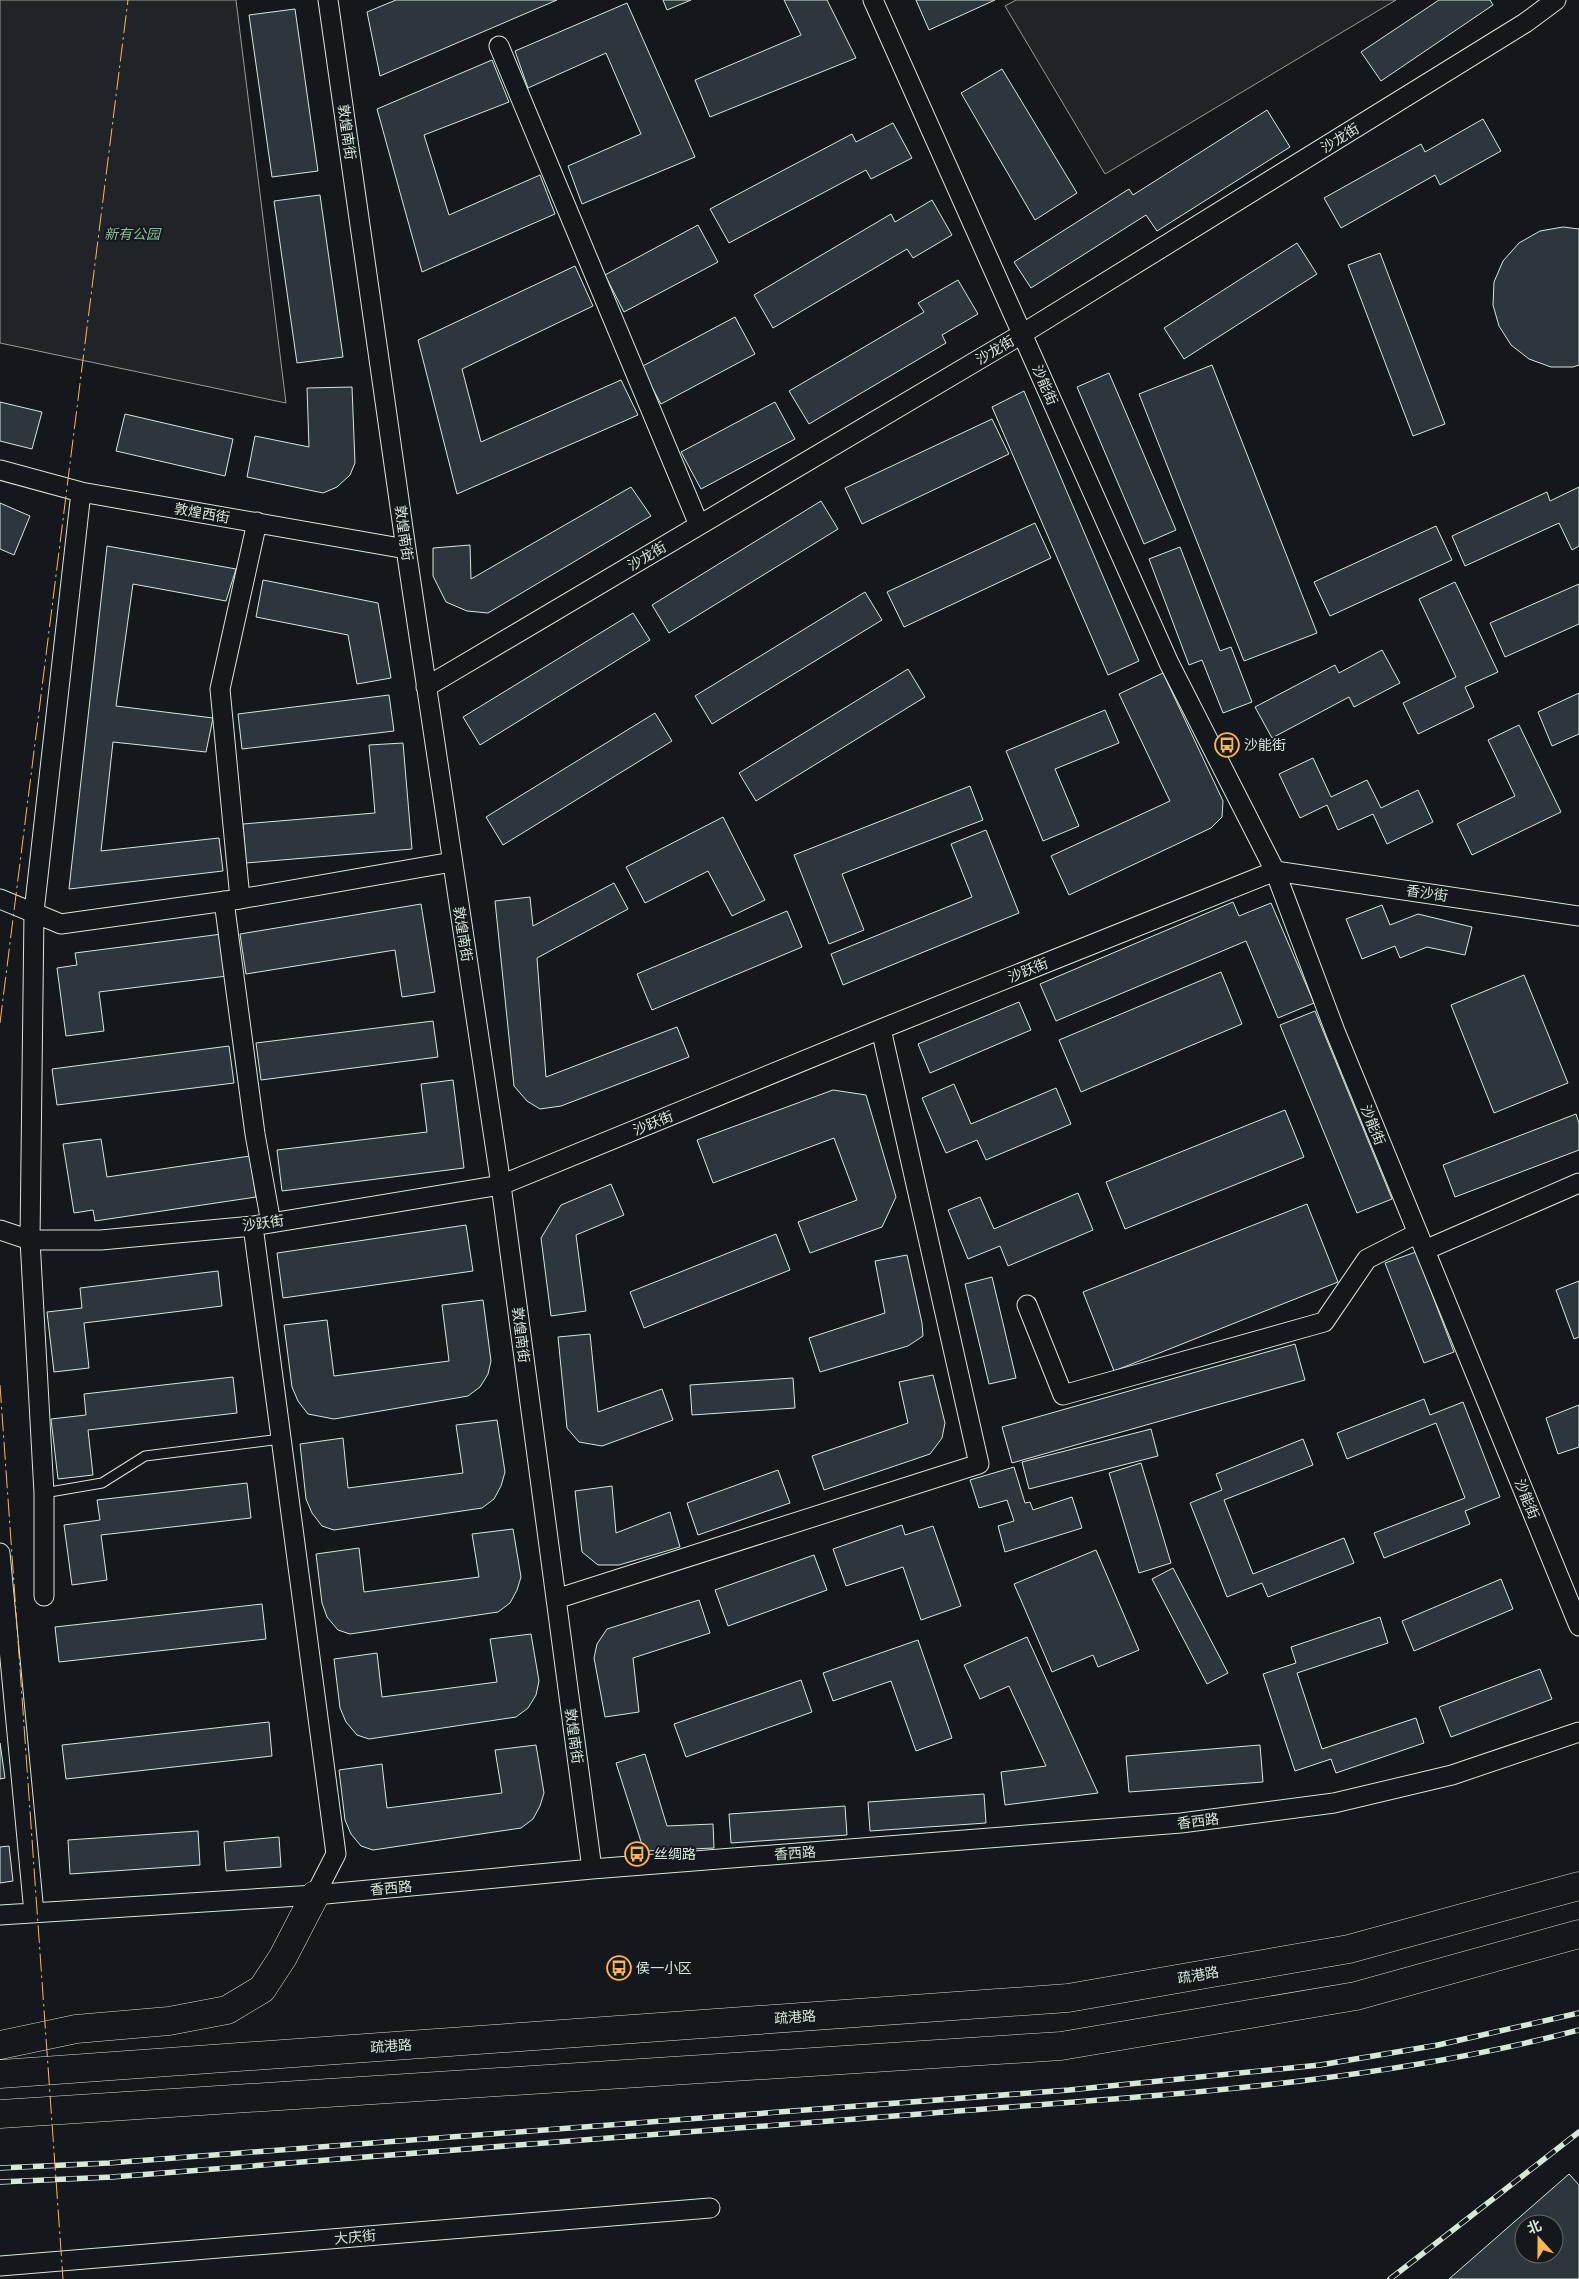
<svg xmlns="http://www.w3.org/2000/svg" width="1579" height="2279" viewBox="0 0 1579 2279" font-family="'Roboto Serif','Noto Sans SC',serif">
<rect width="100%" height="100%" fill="#14181c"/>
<!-- green -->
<path fill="#202428" stroke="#939e99" d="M0,0H236L286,403L0,343Z
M1016,0H1396L1105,174L1005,6Z"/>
<!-- building -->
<path fill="#2c363c" stroke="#d8e6dc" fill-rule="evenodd" d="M396,0H557L380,76L367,12Z
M663,0H691L667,10Z
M784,0H827L856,58L710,117L695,80L801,35Z
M916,0H995L929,30Z
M1439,0H1490L1493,5L1381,81L1361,52Z
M627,3L695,157L582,204L568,166L641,134L606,53L528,88L515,51Z
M295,9L318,171L272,177L249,15Z
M492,60L509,102L424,135L449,215L540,175L555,214L422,272L377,109Z
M1002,69L1077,193L1035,220L961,93Z
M1267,110L1290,147L1157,231L1146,215L1031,288L1014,262L1129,189L1133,195Z
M1483,119L1501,151L1440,185L1435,175L1341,228L1324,198L1421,144L1425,152Z
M893,123L912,158L871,179L866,170L729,243L710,209L852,134L856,142Z
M320,195L343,357L297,363L274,201Z
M932,200L952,235L913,258L907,249L773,328L754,295L891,214L895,222Z
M698,225L718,262L624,312L605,275Z
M1563,227L1579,229V365L1573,367H1551L1529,359L1511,345L1499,326L1493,305L1494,282L1503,261L1519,243L1540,231Z
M1297,243L1317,274L1184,359L1164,328Z
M1380,253L1445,424L1413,436L1348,265Z
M575,266L593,306L462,369L481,442L621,380L638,415L457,494L418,340Z
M958,280L978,314L942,335L946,343L809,424L789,391L924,312L918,303Z
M735,317L755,354L661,404L641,367Z
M1212,365L1317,633L1244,661L1139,394Z
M1109,373L1176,530L1144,544L1077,387Z
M352,387L355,463L350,475L337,487L323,493L247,477L255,436L309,447L307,388Z
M1024,391L1139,661L1108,675L992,407Z
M0,402L42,412L32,449L0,441Z
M775,402L795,439L701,489L681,452Z
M125,414L233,439L225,476L116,451Z
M992,419L1009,454L862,524L845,488Z
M631,487L651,516L488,613L467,611L446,602L433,576V548L470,545L471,579Z
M1579,487V546L1572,550L1559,523L1465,566L1452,536L1547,492L1550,501Z
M821,501L838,529L669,633L652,605Z
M0,503L30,516L14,555L0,549Z
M1035,523L1051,558L904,627L887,592Z
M1436,526L1452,560L1330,616L1314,582Z
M107,546L236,569L226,601L133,584L116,706L213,718L206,752L113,742L101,851L219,838L223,871L69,889Z
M1180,547L1220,651L1231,647L1252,702L1223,713L1202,660L1189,665L1149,559Z
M263,580L378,603L391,678L357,684L348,635L256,617Z
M1455,582L1498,672L1465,687L1474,707L1418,734L1403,703L1456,677L1419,599Z
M1579,584V624L1505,657L1490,623Z
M865,592L882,620L712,724L695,696Z
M633,613L650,640L480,745L463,717Z
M1382,650L1400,683L1354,707L1349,697L1272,738L1255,707L1335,665L1339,673Z
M908,669L925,697L756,801L739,773Z
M1163,673L1223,801L1222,817L1211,828L1069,895L1051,856L1170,801L1119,694Z
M1579,693V734L1552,746L1538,712Z
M389,695L394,731L242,749L238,714Z
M1105,710L1119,743L1055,769L1079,826L1043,841L1006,751Z
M655,713L672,741L503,845L486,817Z
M1519,725L1561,812L1472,855L1457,824L1515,796L1488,740Z
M403,743L412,849L246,863L243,824L375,813L369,745Z
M1313,758L1331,797L1367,780L1381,808L1418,790L1433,822L1387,844L1373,814L1338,830L1327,805L1300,818L1279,774Z
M970,786L983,820L842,874L864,930L829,944L794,855Z
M723,817L765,900L732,916L708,871L645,903L626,867Z
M986,830L1019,913L843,985L831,954L972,897L951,844Z
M614,883L628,909L537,958L546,1077L677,1027L689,1057L561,1106L540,1109L527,1101L514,1086L495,901L530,897L533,926Z
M1233,902L1239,916L1271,903L1314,1003L1278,1018L1246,941L1056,1021L1040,984Z
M421,904L435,992L402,997L395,950L246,974L240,934Z
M1382,905L1390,925L1418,914L1472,927L1465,955L1427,947L1400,958L1395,946L1362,959L1346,919Z
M787,911L802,947L652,1010L637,974Z
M222,934L227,976L99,992L104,1031L66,1036L57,968L77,965L75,953Z
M1221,972L1242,1024L1081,1092L1059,1040Z
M1524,975L1568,1083L1494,1113L1451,1005Z
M1019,1002L1031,1030L930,1073L918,1044Z
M1315,1011L1392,1199L1357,1213L1280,1025Z
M433,1021L438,1057L261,1080L256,1043Z
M229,1046L234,1083L57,1105L52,1069Z
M453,1080L464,1168L282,1191L277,1150L427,1132L421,1084Z
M954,1084L971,1124L1056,1088L1071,1124L986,1160L977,1140L946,1153L922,1098Z
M833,1090L866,1095L896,1197L882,1227L810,1253L798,1222L857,1200L834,1138L713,1183L697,1140Z
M1285,1110L1304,1157L1125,1229L1106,1182Z
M1576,1114L1579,1123V1150L1455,1197L1443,1165Z
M101,1139L107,1177L250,1156L256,1197L95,1221L93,1210L74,1213L63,1144Z
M611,1184L624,1215L576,1235L586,1311L551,1316L541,1238L561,1205Z
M1078,1193L1093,1230L1008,1266L1000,1246L968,1259L948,1210L980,1197L994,1229Z
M1307,1204L1338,1282L1114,1371L1083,1292Z
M466,1225L473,1271L283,1298L277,1253Z
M776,1234L790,1270L644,1328L630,1292Z
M1416,1252L1454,1352L1424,1363L1385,1263Z
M907,1255L922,1323L923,1336L908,1346L820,1372L809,1338L885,1313L875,1261Z
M218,1271L222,1306L84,1323L89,1368L54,1372L47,1312L82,1308L80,1288Z
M992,1277L1016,1378L989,1384L965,1284Z
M1579,1281V1337L1574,1339L1556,1290Z
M483,1300L491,1361L488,1374L480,1387L468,1396L334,1419L308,1414L298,1401L292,1387L284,1325L327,1320L334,1376L449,1361L442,1305Z
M590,1334L598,1412L662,1389L673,1420L602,1446L579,1442L567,1428L558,1337Z
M1295,1344L1305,1380L1012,1463L1002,1427Z
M933,1375L945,1423L942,1438L930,1454L824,1490L812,1456L908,1423L899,1382Z
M233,1377L237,1413L88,1430L93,1475L58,1479L51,1419L86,1415L84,1394Z
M793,1378L795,1408L692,1415L690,1385Z
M1424,1399L1430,1415L1463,1402L1500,1497L1465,1511L1470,1524L1384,1558L1374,1533L1465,1498L1436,1423L1347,1459L1337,1433Z
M1579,1405V1447L1558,1454L1546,1418Z
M497,1420L505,1472L501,1486L494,1499L482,1508L334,1530L322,1526L312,1513L306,1499L300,1444L343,1438L348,1488L463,1473L456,1425Z
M1151,1429L1158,1456L1029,1489L1022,1462Z
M1303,1439L1313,1465L1224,1500L1253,1574L1344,1538L1354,1563L1268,1597L1262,1583L1227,1597L1190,1503L1222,1490L1216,1474Z
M1141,1463L1171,1563L1139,1573L1109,1473Z
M1014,1467L1025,1503L1030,1502L1033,1510L1072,1497L1082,1528L1005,1552L998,1526L1014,1521L1007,1500L979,1508L970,1480Z
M778,1470L790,1503L698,1535L687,1503Z
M247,1483L251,1518L101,1535L107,1580L72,1585L64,1525L100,1520L97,1500Z
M612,1486L616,1533L670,1512L680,1547L619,1565H598L582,1552L575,1491Z
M902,1525L905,1535L933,1526L961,1606L921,1620L903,1567L846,1586L833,1549Z
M513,1529L521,1577L517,1590L510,1603L498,1612L350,1634L338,1630L327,1617L322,1603L316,1554L359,1548L364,1592L479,1577L472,1534Z
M1096,1550L1139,1650L1098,1667L1093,1655L1052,1672L1014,1584Z
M814,1555L827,1590L728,1626L715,1590Z
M1173,1568L1228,1673L1207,1684L1152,1579Z
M1501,1579L1513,1609L1414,1651L1402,1621Z
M699,1600L710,1633L633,1658L639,1712L605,1717L594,1658L597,1644L607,1629Z
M262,1604L266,1639L59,1662L55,1627Z
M1380,1617L1388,1643L1297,1673L1322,1749L1416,1718L1424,1743L1336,1773L1331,1759L1295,1771L1263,1674L1296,1663L1291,1647Z
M531,1634L539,1681L536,1695L528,1708L516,1717L369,1739L357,1735L346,1722L340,1708L334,1659L377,1653L382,1697L497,1682L490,1639Z
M1027,1637L1098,1793L1005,1805L1001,1772L1046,1766L1009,1686L980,1699L964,1665Z
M918,1640L952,1738L916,1751L891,1681L833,1701L823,1673Z
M1540,1669L1552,1699L1451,1737L1439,1707Z
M801,1680L812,1712L686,1757L674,1724Z
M269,1722L272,1756L66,1779L62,1745Z
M0,1743L5,1778L0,1779Z
M536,1745L544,1793L540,1806L533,1819L521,1828L373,1850L361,1846L351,1834L345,1820L339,1770L382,1764L387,1808L502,1793L495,1750Z
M1260,1745L1263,1782L1129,1792L1126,1756Z
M645,1754L667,1826L713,1824L714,1848L644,1851L616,1763Z
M984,1794L986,1823L870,1831L868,1802Z
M845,1806L847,1835L731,1843L729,1814Z
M198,1831L200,1865L70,1874L68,1840Z
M279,1837L281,1867L226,1871L224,1842Z
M9,1846L13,1881L0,1883V1847Z
M1569,2174L1579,2185V2279H1449ZM1524,2224H1554V2254H1524Z"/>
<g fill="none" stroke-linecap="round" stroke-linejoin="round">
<!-- lane casing -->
<g stroke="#d8e6dc" stroke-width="11">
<path id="lane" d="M44,1493L102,1483L145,1456L281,1439"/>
</g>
<!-- street casing -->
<g stroke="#d8e6dc" stroke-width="21">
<path id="street" d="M328,0L406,549L501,1185L592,1869
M873,0L1169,663L1275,871L1335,1031L1579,1626
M499,46L699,525
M0,470L81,492L406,549
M426,687L1022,334L1525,23L1556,0
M0,899L61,924L240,899L452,862
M240,899L220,689L257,522
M224,901L255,1134L271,1223
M253,1226L336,1854L315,1895
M0,1230L30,1240H101L253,1226L501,1185L881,1029L1275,871L1579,916
M1425,1250L1579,1183
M1027,1305L1063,1395L1324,1322L1367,1259L1418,1233
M0,1553L34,1913
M44,1596V1493L30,1240L34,912L81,492
M556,1599L979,1464L881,1029
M0,1915L315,1895L592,1869L1181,1823L1334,1803L1452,1775L1579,1732
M0,2266L710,2208"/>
</g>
<!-- highway casing -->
<g stroke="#d8e6dc" stroke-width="29">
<path id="highway" d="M0,2045L76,2029L169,2021L227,2010L262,1989L283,1957L315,1895
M0,2074L1068,1998L1349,1949L1579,1886
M0,2114L1061,2046L1356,1996L1579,1934"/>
</g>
<!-- lane -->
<use href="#lane" stroke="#14181c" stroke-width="9"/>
<!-- street -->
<use href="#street" stroke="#14181c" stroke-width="19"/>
<!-- highway -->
<use href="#highway" stroke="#14181c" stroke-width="28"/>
<!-- rail casing -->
<g stroke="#d8e6dc" stroke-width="5.5">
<path id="rail" d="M0,2168L109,2163L1069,2090L1320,2065L1438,2045L1579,2013
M0,2182L112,2177C386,2155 659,2134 933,2113C1147,2096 1371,2085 1579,2030
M1390,2279L1579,2132"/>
</g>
<!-- rail -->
<use href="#rail" stroke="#14181c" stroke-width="4" stroke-dasharray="11" stroke-linecap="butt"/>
<!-- power -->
<path stroke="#ffb74d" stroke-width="1" stroke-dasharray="18 4 2.5 4" stroke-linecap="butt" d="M0,1023L128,0
M0,1385L63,2279"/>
</g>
<!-- icons -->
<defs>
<g id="bus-ring" transform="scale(1.25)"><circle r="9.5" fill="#14181c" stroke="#ffb74d" stroke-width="1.5"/><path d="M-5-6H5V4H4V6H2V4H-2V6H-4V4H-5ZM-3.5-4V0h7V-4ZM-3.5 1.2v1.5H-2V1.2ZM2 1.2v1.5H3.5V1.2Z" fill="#ffb74d"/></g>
</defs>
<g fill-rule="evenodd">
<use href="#bus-ring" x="1227" y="745"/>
<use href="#bus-ring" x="637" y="1854"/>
<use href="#bus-ring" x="619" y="1968"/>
</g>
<g text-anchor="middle" stroke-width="4" stroke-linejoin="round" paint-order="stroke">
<!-- street labels -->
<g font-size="14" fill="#d8e6dc" stroke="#14181c">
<text transform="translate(347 132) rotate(82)" y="5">敦煌南街</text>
<text transform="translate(1340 138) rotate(-32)" y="5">沙龙街</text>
<text transform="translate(995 350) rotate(-31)" y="5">沙龙街</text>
<text transform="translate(1045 385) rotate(66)" y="5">沙能街</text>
<text transform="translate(202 513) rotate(10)" y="5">敦煌西街</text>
<text transform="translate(404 533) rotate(82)" y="5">敦煌南街</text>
<text transform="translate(647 556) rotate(-31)" y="5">沙龙街</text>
<text transform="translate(1427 893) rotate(8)" y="5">香沙街</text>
<text transform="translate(463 934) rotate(81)" y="5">敦煌南街</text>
<text transform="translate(1028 970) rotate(-22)" y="5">沙跃街</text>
<text transform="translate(653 1123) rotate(-22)" y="5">沙跃街</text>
<text transform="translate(1373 1125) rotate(68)" y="5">沙能街</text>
<text transform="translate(263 1223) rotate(-8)" y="5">沙跃街</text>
<text transform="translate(521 1335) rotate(83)" y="5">敦煌南街</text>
<text transform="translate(1527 1499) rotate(68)" y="5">沙能街</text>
<text transform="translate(574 1736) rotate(82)" y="5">敦煌南街</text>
<text transform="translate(1198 1821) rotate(-7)" y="5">香西路</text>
<text transform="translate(795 1853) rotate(-4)" y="5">香西路</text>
<text transform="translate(391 1888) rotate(-5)" y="5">香西路</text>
<text transform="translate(1198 1975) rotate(-10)" y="5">疏港路</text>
<text transform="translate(795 2017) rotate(-4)" y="5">疏港路</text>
<text transform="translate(391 2046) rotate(-4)" y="5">疏港路</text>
<text transform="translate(355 2237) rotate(-5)" y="5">大庆街</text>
</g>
<!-- park labels -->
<g font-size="14" font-style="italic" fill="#8ac095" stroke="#14181c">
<text x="132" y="239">新有公园</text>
</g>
<!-- poi labels -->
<g font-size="14" fill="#d8e6dc" stroke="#14181c" text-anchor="start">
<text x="1244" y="750">沙能街</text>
<text x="654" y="1859">丝绸路</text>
<text x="636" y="1973">侯一小区</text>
</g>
</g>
<!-- north arrow -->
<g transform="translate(1539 2239) rotate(339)"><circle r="24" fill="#14181c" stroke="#626a69"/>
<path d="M0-4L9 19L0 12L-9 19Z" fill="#ffb74d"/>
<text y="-8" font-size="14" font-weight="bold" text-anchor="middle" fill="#d8e6dc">北</text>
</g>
</svg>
